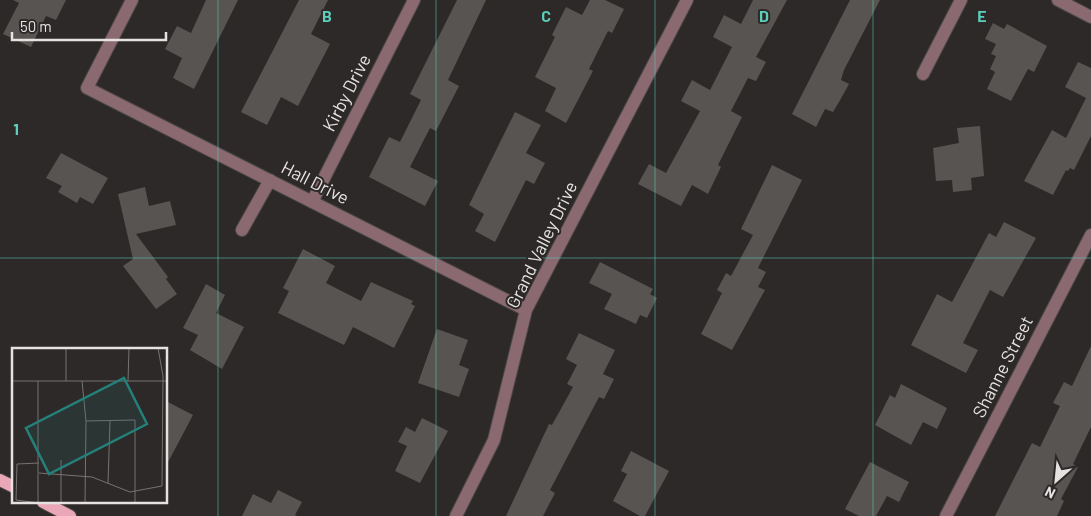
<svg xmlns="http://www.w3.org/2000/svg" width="1091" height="516" viewBox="0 0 1091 516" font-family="Barlow,sans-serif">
<rect width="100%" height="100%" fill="#2d2928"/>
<!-- building -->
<path fill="#585452" d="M13,0H66L56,20L46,16L31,47L3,34L19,3Z
M206,0H238L194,89L173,78L182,58L165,49L177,26L191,33Z
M299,0H328L311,34L330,44L298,106L281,97L267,125L241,112Z
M457,0H486L448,80L459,86L436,131L430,128L410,167L438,181L425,206L369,177L389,137L400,142L421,100L410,94Z
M590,0H605L624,9L612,33L608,31L589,69L593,71L566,123L545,111L556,88L535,77L555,37L552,35L566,7L582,15Z
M753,0H787L756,57L766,62L756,81L748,78L731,111L742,117L718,165L721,167L708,194L692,185L681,206L638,184L649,164L666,173L700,111L681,101L692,80L710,90L732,47L713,37L724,15L741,24Z
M850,0H880L844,70L841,80L849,84L839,102L833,112L825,109L816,127L792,114Z
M993,23L1004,29L1007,24L1047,46L1034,72L1028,69L1011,101L987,89L995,72L990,69L996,56L991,54L996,44L985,39Z
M1078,62L1091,68V136L1074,170L1070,168L1068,171L1066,170L1053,195L1024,181L1052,130L1066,138L1086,98L1065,87Z
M515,112L541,125L526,153L545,163L534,184L526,180L495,242L475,231L484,214L469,205Z
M980,126L984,176L971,178L972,190L953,192L952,180L936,181L933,148L959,143L957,128Z
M61,153L108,178L93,204L80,197L77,203L58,192L62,186L46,178Z
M772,165L802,180L758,268L766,272L758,287L765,290L732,350L701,334L722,293L717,290L726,273L731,276L753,235L741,229Z
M145,187L149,206L170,201L176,225L136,234L168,277L166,279L177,294L156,309L123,266L133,259L118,194Z
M1004,222L1036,238L1003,297L990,290L963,343L978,350L966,373L911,345L937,294L952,302L989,233L996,237Z
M303,249L335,266L326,283L361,301L371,282L413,301L411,304L415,306L394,348L353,327L344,345L278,313L289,291L283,288Z
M600,262L653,289L650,294L657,298L647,318L640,315L636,324L604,309L612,294L589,283Z
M206,284L225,295L216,313L244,327L222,369L190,350L198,335L183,328Z
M437,329L468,340L459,365L469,369L459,397L418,383Z
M579,333L615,350L603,374L614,379L604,399L599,397L550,490L555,493L543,516H506L549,424L552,425L573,387L567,384L577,365L566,359Z
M1091,346V427L1073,464L1078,467L1061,499L1064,501L1057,516H995L1032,443L1040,447L1060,406L1053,403L1064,382L1072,386Z
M901,384L947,408L937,429L923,422L911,445L875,425L890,395L895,398Z
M166,401L193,415L166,466Z
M422,418L448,431L420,483L395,471L407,446L398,442L406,427L415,432Z
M631,451L669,471L645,516H640L613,501L627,474L621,471Z
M870,462L909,482L899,502L887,496L876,516H859L845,509Z
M278,490L302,502L295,515L297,516H242L253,494L271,503Z"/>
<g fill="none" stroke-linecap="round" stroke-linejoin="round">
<!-- minor casing -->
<g stroke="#4a4746" stroke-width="14">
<path id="minor" d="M132,0L87,88L526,310
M1058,0L1091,17
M923,74L961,0
M312,202L414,0
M242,230L270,180
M456,516L494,440L526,310L687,0
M946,516L1091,235"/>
</g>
<!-- major casing -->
<g stroke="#4a4746" stroke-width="14">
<path id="major" d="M0,480L14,487
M43,502L70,516"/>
</g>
<!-- minor -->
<use href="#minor" stroke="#8a6971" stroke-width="12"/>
<!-- major -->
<use href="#major" stroke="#eaa7b8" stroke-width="12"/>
</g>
<!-- grid -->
<path fill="none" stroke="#5cceba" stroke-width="1" stroke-opacity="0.55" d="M218,0V516M436,0V516M655,0V516M873,0V516M0,258H1091"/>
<g text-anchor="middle" stroke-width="4" stroke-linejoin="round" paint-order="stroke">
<!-- street labels -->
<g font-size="18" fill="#e5e3e2" stroke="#2d2928">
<text transform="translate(347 93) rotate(-63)" y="6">Kirby Drive</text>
<text transform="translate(315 183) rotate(27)" y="6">Hall Drive</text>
<text transform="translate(542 245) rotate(-64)" y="6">Grand Valley Drive</text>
<text transform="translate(1003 367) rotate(-63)" y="6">Shanne Street</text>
</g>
</g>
<!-- overview -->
<g transform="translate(12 348)">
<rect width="155" height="155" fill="#2d2928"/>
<path fill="none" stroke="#777372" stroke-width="1" d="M0,33H155M26,33V154M54,33V0M70,33L74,73L73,155M116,33L117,0M74,73L123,72V155M49,112V155M27,115L5,116L4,152L27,155M27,125L80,129L118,144L150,138L151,28L146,0M96,135L98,73"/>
<path fill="#24817a" fill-opacity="0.15" stroke="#24817a" stroke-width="2.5" d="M112,30L135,76L37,126L14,80Z"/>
<rect width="155" height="155" fill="none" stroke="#e5e3e2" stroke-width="2.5"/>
</g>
<g font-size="16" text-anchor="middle" font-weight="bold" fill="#5cceba" stroke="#2d2928" stroke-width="4" stroke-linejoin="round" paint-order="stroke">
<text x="327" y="22">B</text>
<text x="546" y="22">C</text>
<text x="764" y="22">D</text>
<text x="982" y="22">E</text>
<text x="16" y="135">1</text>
</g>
<!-- north arrow -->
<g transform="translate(1056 481) rotate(207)" stroke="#2d2928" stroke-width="4" paint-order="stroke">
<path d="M0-4L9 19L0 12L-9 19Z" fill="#e5e3e2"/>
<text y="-8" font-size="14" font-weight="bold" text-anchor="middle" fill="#e5e3e2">N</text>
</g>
<!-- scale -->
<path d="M12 32v8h154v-8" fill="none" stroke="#e5e3e2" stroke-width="2.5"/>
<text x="20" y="32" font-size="15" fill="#e5e3e2" stroke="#2d2928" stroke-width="4" paint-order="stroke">50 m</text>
</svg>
